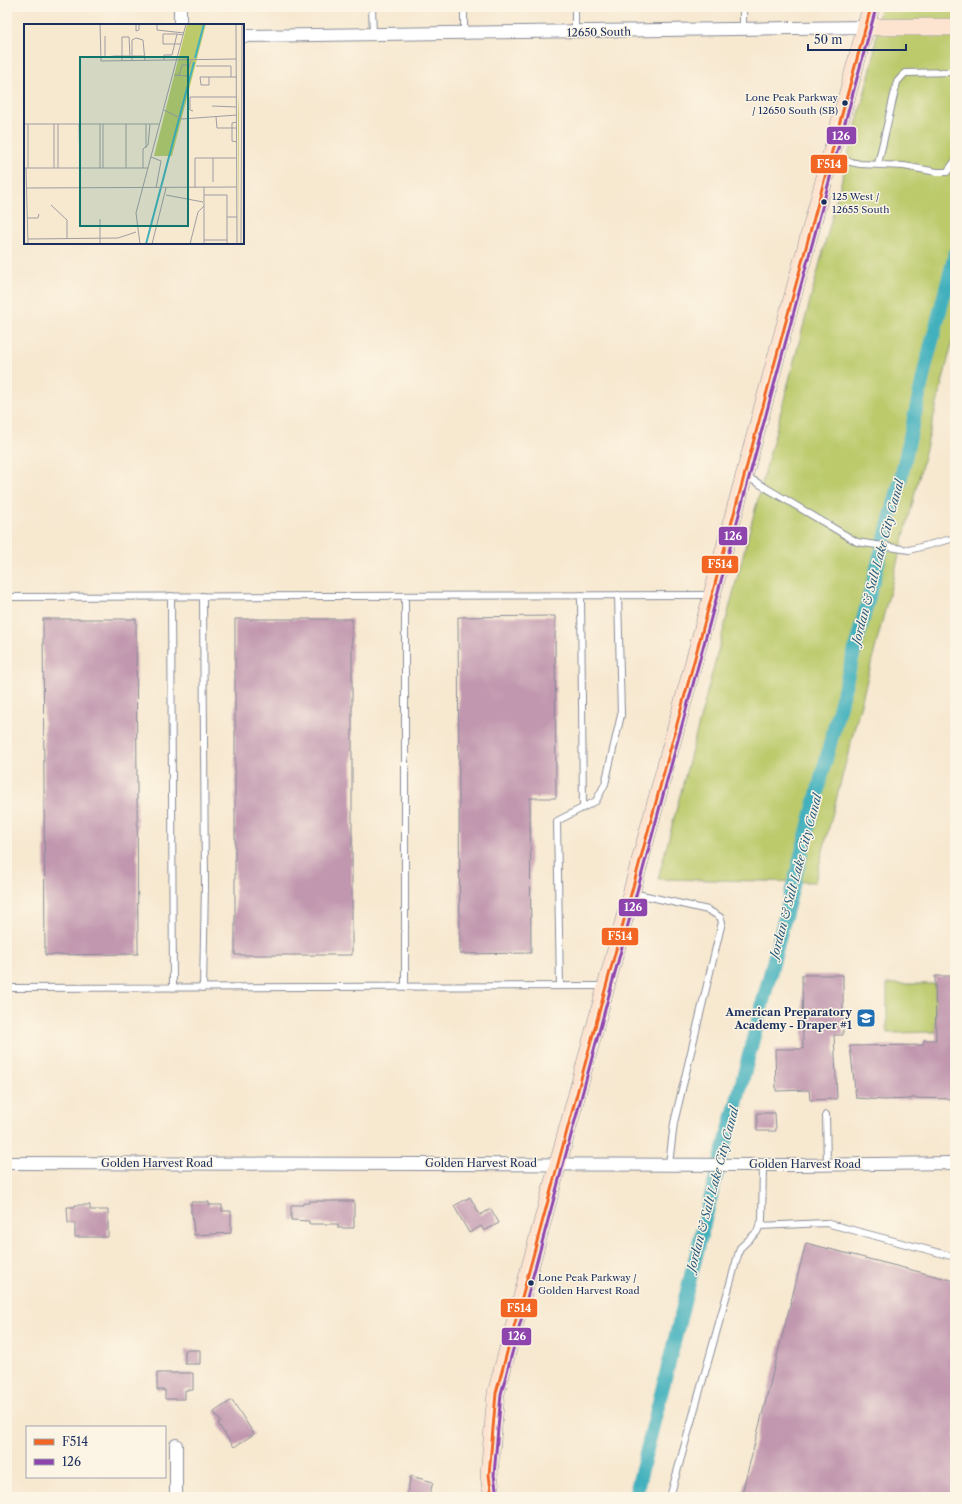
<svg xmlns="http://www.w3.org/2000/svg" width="962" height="1504" viewBox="0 0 962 1504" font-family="'Libre Caslon Text',serif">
<rect width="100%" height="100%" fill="#fcf5e5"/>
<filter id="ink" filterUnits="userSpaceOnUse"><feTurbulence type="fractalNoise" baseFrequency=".025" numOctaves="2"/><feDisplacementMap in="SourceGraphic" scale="8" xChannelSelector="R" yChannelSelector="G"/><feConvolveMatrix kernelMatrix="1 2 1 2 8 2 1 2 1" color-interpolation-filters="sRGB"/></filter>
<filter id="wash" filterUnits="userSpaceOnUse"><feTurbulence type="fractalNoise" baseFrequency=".012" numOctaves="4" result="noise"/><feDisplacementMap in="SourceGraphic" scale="16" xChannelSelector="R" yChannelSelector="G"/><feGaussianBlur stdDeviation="0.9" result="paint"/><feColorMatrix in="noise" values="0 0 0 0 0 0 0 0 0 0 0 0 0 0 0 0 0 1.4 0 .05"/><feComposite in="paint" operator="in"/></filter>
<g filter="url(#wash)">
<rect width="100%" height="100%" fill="#f7e8d0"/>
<!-- green -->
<path fill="#bcca6c" stroke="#6c7c65" d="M880,7H955V331L912,505L815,882L658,879L873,61Z
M887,984H935L936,1032L887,1033Z"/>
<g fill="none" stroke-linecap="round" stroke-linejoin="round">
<!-- canal -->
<path stroke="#42b1bd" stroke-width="14" d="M635,1497L713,1188L737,1101L849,671L900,482L926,364L955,254"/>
</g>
<g id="blocks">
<!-- building -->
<path fill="#c197af" d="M555,616L556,798H530L531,953L460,954L458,617Z
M43,619H136L138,954L45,955Z
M235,619H352V955H235Z
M802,975H843V1035H834L837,1099L810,1100L809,1090L776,1091L775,1049H803Z
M935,976H955V1099L911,1098V1099L884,1100L856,1098L850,1046L923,1045L924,1040H936Z
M757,1113H775L776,1131H757Z
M470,1197L480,1215L491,1209L499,1223L484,1231L481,1226L469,1233L454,1206Z
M309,1201H354V1228H338V1224H309V1221L291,1220V1205H303V1203H309Z
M191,1202H209V1205H222V1211H231V1233L194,1235L192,1213H191Z
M75,1205H90V1210H108V1237H75V1223H68L67,1207H75Z
M806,1243L955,1281V1497H741Z
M185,1350H200V1364H185Z
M157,1373H193V1390H185V1399H165V1390H157Z
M232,1400L254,1434L234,1447L218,1424L221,1422L214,1412Z
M411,1476L433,1482L429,1497H406Z"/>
</g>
</g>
<g filter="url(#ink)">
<use href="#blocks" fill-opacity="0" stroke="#898c97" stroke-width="1"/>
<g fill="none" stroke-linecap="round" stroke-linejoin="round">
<!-- lane casing -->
<g stroke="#898c97" stroke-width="8">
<path id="lane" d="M372,7L373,35
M464,7V33
M575,7V32
M743,7V29
M832,158L860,164L904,166L937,172H947L955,161
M878,164L897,82L905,73L955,72
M746,476L857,542L909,550L955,538
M581,595L583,808
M171,596L173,988
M203,596L205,884L203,988
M405,596V987
M7,597L711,595
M633,893L708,910L720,917L722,922L674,1123L669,1164
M560,986L557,821L596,801L605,784L621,715L618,595
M7,988L605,986
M826,1115L827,1165
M759,1226L826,1223L955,1257
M670,1497L740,1248L757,1232L762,1220L763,1165"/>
</g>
<!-- street casing -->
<g stroke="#898c97" stroke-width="14">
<path id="street" d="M180,7V25
M243,36L867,27
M7,1163L795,1165L955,1163
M176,1445V1497"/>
</g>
<!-- secondary casing -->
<g stroke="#898c97" stroke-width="18">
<path id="secondary" d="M867,27H955
M492,1497L489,1475L496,1393L871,7"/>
</g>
<!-- lane -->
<use href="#lane" stroke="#fff" stroke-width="6"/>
<!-- street -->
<use href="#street" stroke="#fff" stroke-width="12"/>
<!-- secondary -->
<use href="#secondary" stroke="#fde4d0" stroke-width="17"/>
<!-- bus-1 casing -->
<g stroke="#fcf5e5" stroke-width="6">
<path id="bus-1" d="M492,1497L489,1475L496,1393L871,7"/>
</g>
<!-- bus-2 casing -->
<g stroke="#fcf5e5" stroke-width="6">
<path id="bus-2" d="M497,1496L494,1475L501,1394L876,8"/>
</g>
<!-- bus-1 -->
<use href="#bus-1" stroke="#f26522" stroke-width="3"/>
<!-- bus-2 -->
<use href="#bus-2" stroke="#8e44ad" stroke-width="3"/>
</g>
</g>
<!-- icons -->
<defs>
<g id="school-square" transform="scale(1)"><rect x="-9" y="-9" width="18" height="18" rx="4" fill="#1f6fb2" stroke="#fcf5e5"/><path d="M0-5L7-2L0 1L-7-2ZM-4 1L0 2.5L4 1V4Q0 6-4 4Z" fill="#fff"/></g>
</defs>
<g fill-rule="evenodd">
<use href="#school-square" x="866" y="1018"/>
</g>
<!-- markers -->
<g fill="#1b2f5e" stroke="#fcf5e5" stroke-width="1.5">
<circle cx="845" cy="103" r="3.5"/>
<circle cx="824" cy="202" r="3.5"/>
<circle cx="531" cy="1283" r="3.5"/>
</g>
<g text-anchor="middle" stroke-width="3" stroke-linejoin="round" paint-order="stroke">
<!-- bus labels -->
<g font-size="10" fill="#1b2f5e" stroke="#fcf5e5" text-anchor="start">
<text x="838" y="101" text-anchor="end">Lone Peak Parkway<tspan x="838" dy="13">/ 12650 South (SB)</tspan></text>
<text x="832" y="200">125 West /<tspan x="832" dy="13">12655 South</tspan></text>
<text x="538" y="1281">Lone Peak Parkway /<tspan x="538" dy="13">Golden Harvest Road</tspan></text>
</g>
<!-- street labels -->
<g font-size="11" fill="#1b2f5e" stroke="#fcf5e5">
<text transform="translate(599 32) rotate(-1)" y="4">12650 South</text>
<text x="157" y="1167">Golden Harvest Road</text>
<text x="481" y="1167">Golden Harvest Road</text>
<text x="805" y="1168">Golden Harvest Road</text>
</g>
<!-- poi labels -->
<g font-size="11" font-weight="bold" fill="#1b2f5e" stroke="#fcf5e5" text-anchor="end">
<text x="852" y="1016">American Preparatory<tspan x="852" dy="13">Academy - Draper #1</tspan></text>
</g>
<!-- water labels -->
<g font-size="12" font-style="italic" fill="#295c7f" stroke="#fcf5e5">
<text transform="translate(878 562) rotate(-75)" y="4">Jordan &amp; Salt Lake City Canal</text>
<text transform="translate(796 876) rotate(-75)" y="4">Jordan &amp; Salt Lake City Canal</text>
<text transform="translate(713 1189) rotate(-75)" y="4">Jordan &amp; Salt Lake City Canal</text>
</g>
</g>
<!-- overview -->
<g transform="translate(24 24)">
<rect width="220" height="220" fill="#f7e8d0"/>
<path d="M163,0H182L148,132H130ZM215,71L214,220V90Z" fill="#bcca6c"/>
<path fill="none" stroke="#42b1bd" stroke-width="2" d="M171,34L180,0M122,220L170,38"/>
<path fill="none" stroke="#9f9ea2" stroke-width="1" d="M76,0L77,37L212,35M112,0V7L115,6V0M133,0V6L160,9M212,0L213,220M153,10H139V20H157M81,12V33L91,32H106L105,13H98V37M108,32H121M140,36V31H148L153,10L159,11M108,37V16L112,14L119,16L121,37M172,42H207V53M150,51L163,52L167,36M155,51L158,41H166M185,53V61H177L176,53H213M188,82L213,83M140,86L158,95L213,91M169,87L166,86V73H213M192,93L193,104H208V99L213,98M0,100H136M30,100V144M55,100L56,144M76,100V144M79,100V144M102,100V144M122,100V124M213,118L208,117V104H213M127,133L137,137L132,164M0,144H124M2,144L4,220M4,144V100M34,144V100M119,144V125L124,121L126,100M189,158V134M2,164L213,163M171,164V134H213M142,171L179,178M180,171H203V193M27,181L43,196V215M3,194H14L15,190M4,215L94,214L112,208M180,216H203M76,220V195M116,220L112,189L162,0M128,220L142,164M166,220L174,188L180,182M180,220V163M203,220V193H213M217,220L218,0"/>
<path fill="#0f766e" fill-opacity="0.15" stroke="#0f766e" stroke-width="2" d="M56,33H164V202H56Z"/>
<rect width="220" height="220" fill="none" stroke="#1b2f5e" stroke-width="2"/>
</g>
<g stroke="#fcf5e5" stroke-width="1.5">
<rect x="826" y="126" width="31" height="19" rx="4" fill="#8e44ad"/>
<rect x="810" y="154" width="38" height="20" rx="4" fill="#f26522"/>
<rect x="718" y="526" width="30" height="20" rx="4" fill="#8e44ad"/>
<rect x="701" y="555" width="38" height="19" rx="4" fill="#f26522"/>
<rect x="618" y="898" width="30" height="19" rx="4" fill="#8e44ad"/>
<rect x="601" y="927" width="38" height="19" rx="4" fill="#f26522"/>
<rect x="500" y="1298" width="38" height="20" rx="4" fill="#f26522"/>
<rect x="501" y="1327" width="31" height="19" rx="4" fill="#8e44ad"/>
</g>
<g font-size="11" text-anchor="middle" font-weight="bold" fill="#fff">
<text x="841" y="140">126</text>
<text x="829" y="168">F514</text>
<text x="733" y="540">126</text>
<text x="720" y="568">F514</text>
<text x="633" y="911">126</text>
<text x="620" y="940">F514</text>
<text x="519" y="1312">F514</text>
<text x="517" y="1340">126</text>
</g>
<!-- margin -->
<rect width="962" height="1504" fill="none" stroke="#fcf5e5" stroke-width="24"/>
<!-- legend -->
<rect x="26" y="1426" width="140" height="52" fill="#fcf5e5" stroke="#a2a6af"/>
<rect x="34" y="1439" width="20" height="6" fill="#f26522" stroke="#a2a6af"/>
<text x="62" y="1446" font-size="12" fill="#1b2f5e">F514</text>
<rect x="34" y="1459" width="20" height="6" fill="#8e44ad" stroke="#a2a6af"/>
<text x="62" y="1466" font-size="12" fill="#1b2f5e">126</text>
<!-- scale -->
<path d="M808 44v6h98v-6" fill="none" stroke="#1b2f5e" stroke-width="2"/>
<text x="814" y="44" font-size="12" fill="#1b2f5e" stroke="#fcf5e5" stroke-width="3" paint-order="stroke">50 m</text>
</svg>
